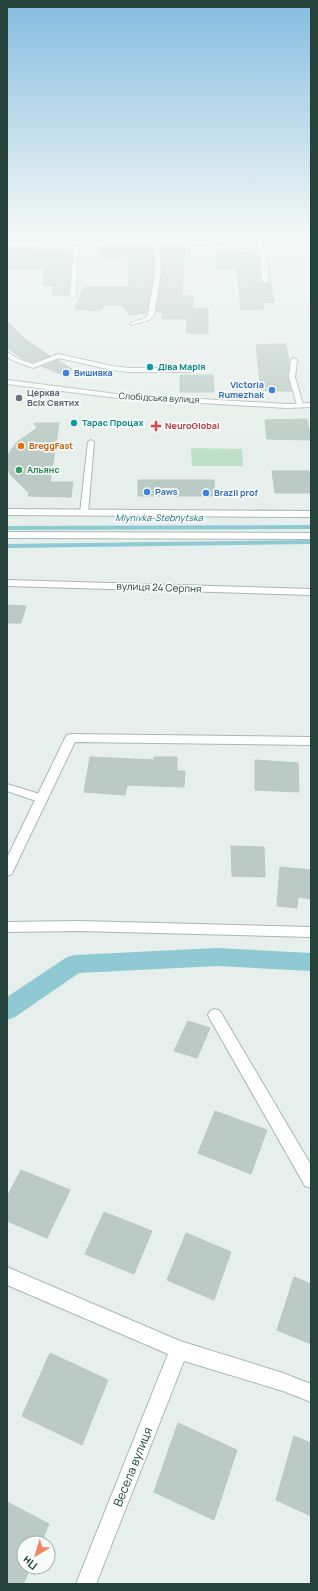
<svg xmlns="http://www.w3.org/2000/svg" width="318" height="1591" viewBox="0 0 318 1591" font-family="Manrope,sans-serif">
<rect width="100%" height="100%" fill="#e6efeb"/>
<!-- green -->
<path fill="#bfe0c8" d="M191,448L242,449L243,466H192Z"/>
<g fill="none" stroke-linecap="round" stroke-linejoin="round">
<!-- stream -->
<path stroke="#8ec9d4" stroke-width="4" d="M7,528L311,527
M7,546L311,542"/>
<!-- canal -->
<path fill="#8ec9d4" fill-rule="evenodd" d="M217,948L311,953V971L217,966L79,973L15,1017L7,1020V997L67,957L75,955Z"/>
</g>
<!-- building -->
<path fill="#bbcac4" stroke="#b8c9c2" d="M106,234H186L185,239L104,240Z
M7,235H42L40,240H7Z
M154,246V273L147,313L129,315L122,305H104L101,311L75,309L84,287H128V257H97L101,247Z
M161,246H185L182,296H193V308H208V334L186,333L187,319H162L161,312H156L162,273Z
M7,247H36L34,251L61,250L72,252L69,295H52L54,285L43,286L44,269H7Z
M217,251L258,253L260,281L266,284L269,282L270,277L274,303L262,302L264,309L241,310L237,269H216Z
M7,321L26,340L50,356L33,362L23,359L7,348Z
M278,344H286L289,361L288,377L292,391H261L256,345Z
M57,360L72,369L67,377L41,366Z
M180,375H213L214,392H180Z
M307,419L311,440L267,439L265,420Z
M34,423H59L50,482H73L71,497L28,496L29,493L10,474L7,466L9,453L17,442L37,428Z
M272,471H309L311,493H275Z
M138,480H214L215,496H138Z
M7,605L26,606L21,623H7Z
M90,757L154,760V757H177V771H185L184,787L127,785L125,795L84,792Z
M255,760L298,763L299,792L255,790Z
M231,846L264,847L265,877L232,876Z
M280,867L311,870V899L298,897L297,908L277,906Z
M188,1021L210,1028L197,1058L174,1051Z
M215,1111L267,1130L251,1174L198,1153Z
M21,1170L70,1190L47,1238L7,1221V1197Z
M104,1212L152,1231L134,1274L85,1254Z
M186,1233L231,1252L214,1300L167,1280Z
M294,1277L311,1284V1344L277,1330Z
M50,1353L108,1380L82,1445L22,1416Z
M178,1423L237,1450L214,1520L154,1492Z
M294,1436L311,1443V1516L276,1500Z
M7,1502L49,1524L41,1543H24V1567H31L23,1584H7Z"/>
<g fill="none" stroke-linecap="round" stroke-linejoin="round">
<!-- lane casing -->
<g stroke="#a8b8b2" stroke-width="2">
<path id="lane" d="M260,239L262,240L268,267V281L265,283L262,281V267L258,240Z
M155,242L159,243L161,273L154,315L149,320L131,325V323L145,318L148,315L155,273Z
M76,243L78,244L76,296L73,298L70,296L74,244Z
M7,352L18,359L33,364L58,354L112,366L129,368H192L195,370L192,372H129L112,370L59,358L33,368L14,361L7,357Z
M294,358L297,360L295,377L303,405L300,407L297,405L289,377L291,360Z
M91,440L94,442L88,513L84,515L80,513L88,442Z
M7,784L46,796L47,799L46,802L42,803L7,791Z"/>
</g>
<!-- street casing -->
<g stroke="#a8b8b2" stroke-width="2">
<path id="street" d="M311,235V239L208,244L7,246V242L208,240Z
M7,380L117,394L286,404L311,403V407L286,408L117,398L7,384Z
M7,509L311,511V517L7,515Z
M7,532L311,533V539L7,538Z
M7,580L311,589V595L7,586Z
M71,734L311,737V745L75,742L13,871L12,874L7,876V858L65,738L67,735Z
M79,921L311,927V937L79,931L7,932V922Z
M215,1009L220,1011L311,1165V1188L305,1186L210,1019L208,1015L210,1011Z
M7,1267L180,1341L283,1373L311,1384V1402L283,1391L184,1361L96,1584H76L168,1354L7,1285Z"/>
</g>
<!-- lane -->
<use href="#lane" fill="#fff" fill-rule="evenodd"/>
<!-- street -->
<use href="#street" fill="#fff" fill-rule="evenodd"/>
</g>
<!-- sky -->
<linearGradient id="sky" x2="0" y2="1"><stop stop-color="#84bce0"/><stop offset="0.51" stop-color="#f4f8f6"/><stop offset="1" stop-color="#f4f8f6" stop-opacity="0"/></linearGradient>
<rect width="318" height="457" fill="url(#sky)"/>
<!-- markers -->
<g fill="#0f9aa8" stroke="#f7fbf9" stroke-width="1.5">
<circle cx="150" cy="367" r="4"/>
<circle cx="74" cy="423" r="4"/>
</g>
<g fill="#3f7fe0" stroke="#f7fbf9" stroke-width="1.5">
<circle cx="66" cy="373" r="4"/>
<circle cx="272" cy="390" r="4"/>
<circle cx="147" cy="492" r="4"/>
<circle cx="206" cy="493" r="4"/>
</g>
<circle fill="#6b7280" stroke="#f7fbf9" stroke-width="1.5" cx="19" cy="398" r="4"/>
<path fill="#e0444e" stroke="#f7fbf9" stroke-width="1.5" d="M154 420h4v4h4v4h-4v4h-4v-4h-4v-4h4z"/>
<circle fill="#e8710a" stroke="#f7fbf9" stroke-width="1.5" cx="21" cy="446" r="4"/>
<circle fill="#2e9e5b" stroke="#f7fbf9" stroke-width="1.5" cx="19" cy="470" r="4"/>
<g text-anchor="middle" stroke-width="3.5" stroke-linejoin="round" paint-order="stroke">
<!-- far-culture labels -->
<g font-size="9" font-weight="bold" fill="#0d838f" stroke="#f7fbf9" text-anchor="start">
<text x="158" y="370">Діва Марія</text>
<text x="82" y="426">Тарас Процах</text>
</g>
<!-- far-shop labels -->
<g font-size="9" font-weight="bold" fill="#366cbe" stroke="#f7fbf9" text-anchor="start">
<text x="74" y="376">Вишивка</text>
<text x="264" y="388" text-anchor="end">Victoria<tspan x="264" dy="10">Rumezhak</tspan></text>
<text x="155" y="495">Paws</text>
<text x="214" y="496">Brazil prof</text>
</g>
<!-- far-worship labels -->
<g font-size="9" font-weight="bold" fill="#5b616d" stroke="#f7fbf9" text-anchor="start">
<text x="27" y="396">Церква<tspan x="27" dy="10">Всіх Святих</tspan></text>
</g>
<!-- far-street labels -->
<g font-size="9" fill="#24423a" stroke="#f7fbf9">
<text transform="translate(159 398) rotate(3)" y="3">Слобідська вулиця</text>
</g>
<!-- far-health labels -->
<g font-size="9" font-weight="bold" fill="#be3a42" stroke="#f7fbf9" text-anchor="start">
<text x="165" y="429">NeuroGlobal</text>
</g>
<!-- far-food labels -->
<g font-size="9" font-weight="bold" fill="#c56008" stroke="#f7fbf9" text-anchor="start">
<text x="29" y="449">BreggFast</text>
</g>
<!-- far-leisure labels -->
<g font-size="9" font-weight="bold" fill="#27864d" stroke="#f7fbf9" text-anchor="start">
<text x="27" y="473">Альянс</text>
</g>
<!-- far-water labels -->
<g font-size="9" font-style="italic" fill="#1c6f80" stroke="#f7fbf9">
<text x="159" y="521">Mlynivka-Stebnytska</text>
</g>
<!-- street labels -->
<g font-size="10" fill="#24423a" stroke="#f7fbf9">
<text transform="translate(159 587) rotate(2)" y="4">вулиця 24 Серпня</text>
</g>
<!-- near-street labels -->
<g font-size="12" fill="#24423a" stroke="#f7fbf9">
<text transform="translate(133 1467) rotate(-68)" y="4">Весела вулиця</text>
</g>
</g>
<!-- border -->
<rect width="318" height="1591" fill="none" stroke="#24423a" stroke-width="16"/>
<!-- north arrow -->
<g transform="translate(36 1555) rotate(218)"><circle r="19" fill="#f7fbf9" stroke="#a3b1ad"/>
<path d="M0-3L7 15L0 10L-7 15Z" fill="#f4845f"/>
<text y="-6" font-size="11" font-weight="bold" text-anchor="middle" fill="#24423a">Пн</text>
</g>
</svg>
